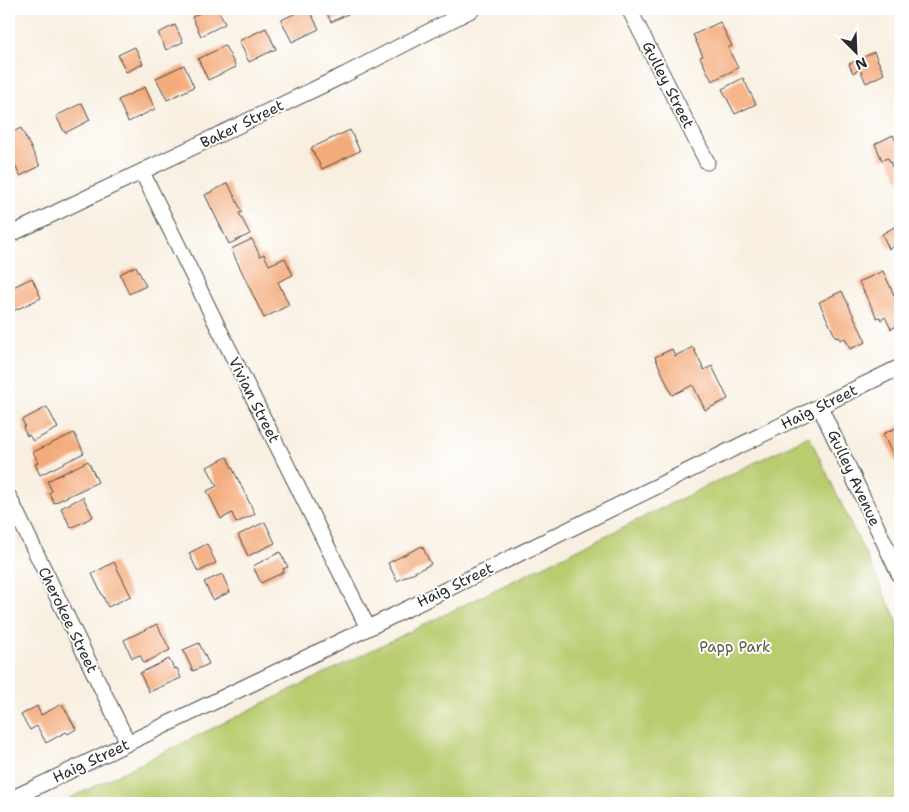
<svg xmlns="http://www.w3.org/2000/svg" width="909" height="812" viewBox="0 0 909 812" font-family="'Shantell Sans',sans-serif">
<rect width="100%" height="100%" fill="#fff"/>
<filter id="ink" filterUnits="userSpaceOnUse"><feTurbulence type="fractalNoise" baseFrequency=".02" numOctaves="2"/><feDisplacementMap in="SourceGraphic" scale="10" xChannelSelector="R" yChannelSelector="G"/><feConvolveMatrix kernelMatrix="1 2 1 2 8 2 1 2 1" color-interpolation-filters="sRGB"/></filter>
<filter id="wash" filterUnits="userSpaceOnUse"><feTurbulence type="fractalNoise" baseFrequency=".0096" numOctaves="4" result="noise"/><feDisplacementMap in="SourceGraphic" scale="20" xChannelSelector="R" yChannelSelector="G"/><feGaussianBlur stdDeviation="1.12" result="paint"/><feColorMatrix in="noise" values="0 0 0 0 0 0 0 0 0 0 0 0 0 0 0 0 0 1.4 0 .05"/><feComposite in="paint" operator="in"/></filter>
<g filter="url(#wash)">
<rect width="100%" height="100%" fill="#f8efe0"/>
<!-- green -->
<path fill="#b9cc6f" stroke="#727c4d" d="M809,436L900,627V803H60Z"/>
<g id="blocks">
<!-- building -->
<path fill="#f4ab7c" d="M208,9H218L225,24L201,36L192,17Z
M305,9H309L319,29L292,42L281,20Z
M325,9H358L331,22Z
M720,22L732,46L728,48L738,68L712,81L700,57L703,56L693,35Z
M175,25L183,42L166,50L158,33Z
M266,28L276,49L249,62L239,41Z
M225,46L236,67L208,80L198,59Z
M135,47L143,64L126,72L118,55Z
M874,52L884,74L866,83L860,69L853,73L849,64Z
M184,65L194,87L167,100L156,78Z
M743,78L756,104L735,114L722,89Z
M145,87L155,109L128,122L118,100Z
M82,103L90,120L65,133L56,116Z
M21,128L40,166L20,176L9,153V134Z
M350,130L360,151L322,169L311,148Z
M893,135L900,150V182L888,158L882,160L875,144Z
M228,183L242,212L239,213L250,234L229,244L205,195Z
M896,226L900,234V243L889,249L882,234Z
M252,239L260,256L264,254L269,265L285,258L293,275L278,282L289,305L264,318L231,249Z
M136,266L146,286L129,294L120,274Z
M883,271L900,308V324L891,329L885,317L881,320L880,317L877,318L859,282Z
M32,278L41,298L9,313V289Z
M842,291L866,342L850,349L845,338L840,340L839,337L836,338L819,302Z
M693,347L704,370L712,366L728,399L705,410L693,385L672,395L655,357L672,349L675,356Z
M47,407L58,428L33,441L29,435L27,436L23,428L25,426L22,420Z
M900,426V470L883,434Z
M74,433L84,453L40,475L35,464L38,462L33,452Z
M227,457L255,514L236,523L232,513L221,519L207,491L217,486L207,467Z
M88,461L98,482L54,503L49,493L52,491L47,481Z
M83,497L93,517L71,528L61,508Z
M265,522L275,543L248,556L238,535Z
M207,544L216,563L198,572L189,553Z
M422,546L431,564L397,581L388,563Z
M280,552L288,567L283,569L284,572L261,583L253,566Z
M114,562L131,596L108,607L92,574Z
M222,574L230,592L213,600L204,582Z
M157,624L170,650L144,663L140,655L132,658L124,640Z
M199,643L209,664L193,671L183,650Z
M169,659L174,669L177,668L181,678L149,692L140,673Z
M62,704L76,729L68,734L66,732L46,743L37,726L30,730L21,715L37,706L41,715Z"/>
</g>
</g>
<g filter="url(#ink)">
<use href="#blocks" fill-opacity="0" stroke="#4a4846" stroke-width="1"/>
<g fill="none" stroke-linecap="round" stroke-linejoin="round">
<!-- street casing -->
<g stroke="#4a4846" stroke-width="17">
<path id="street" d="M629,9L707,162
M142,172L216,323L368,628
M9,235L344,75L473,9
M820,407L900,576
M9,497L128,743
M9,800L368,628L900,367"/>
</g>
<!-- street -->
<use href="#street" stroke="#fff" stroke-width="15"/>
</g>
</g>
<g text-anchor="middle" stroke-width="4" stroke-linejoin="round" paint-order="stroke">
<!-- street labels -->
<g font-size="15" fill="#2b2b2b" stroke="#fff">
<text transform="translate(668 85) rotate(63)" y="5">Gulley Street</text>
<text transform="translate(242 124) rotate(-26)" y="5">Baker Street</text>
<text transform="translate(254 400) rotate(63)" y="5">Vivian Street</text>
<text transform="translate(819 407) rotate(-26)" y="5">Haig Street</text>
<text transform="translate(854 478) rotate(65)" y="5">Gulley Avenue</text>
<text transform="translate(455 585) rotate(-26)" y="5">Haig Street</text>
<text transform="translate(68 620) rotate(64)" y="5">Cherokee Street</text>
<text transform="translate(91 761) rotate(-25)" y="5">Haig Street</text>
</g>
<!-- park labels -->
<g font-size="15" fill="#565b3f" stroke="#fff">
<text x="735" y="652">Papp Park</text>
</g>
</g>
<!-- margin -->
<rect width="909" height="812" fill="none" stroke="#fff" stroke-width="30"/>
<!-- north arrow -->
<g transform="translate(856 52) rotate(156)" stroke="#ffffff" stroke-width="4" paint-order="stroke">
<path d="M0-4L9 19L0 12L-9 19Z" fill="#2b2b2b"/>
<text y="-8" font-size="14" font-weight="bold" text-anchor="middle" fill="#2b2b2b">N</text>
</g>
</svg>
